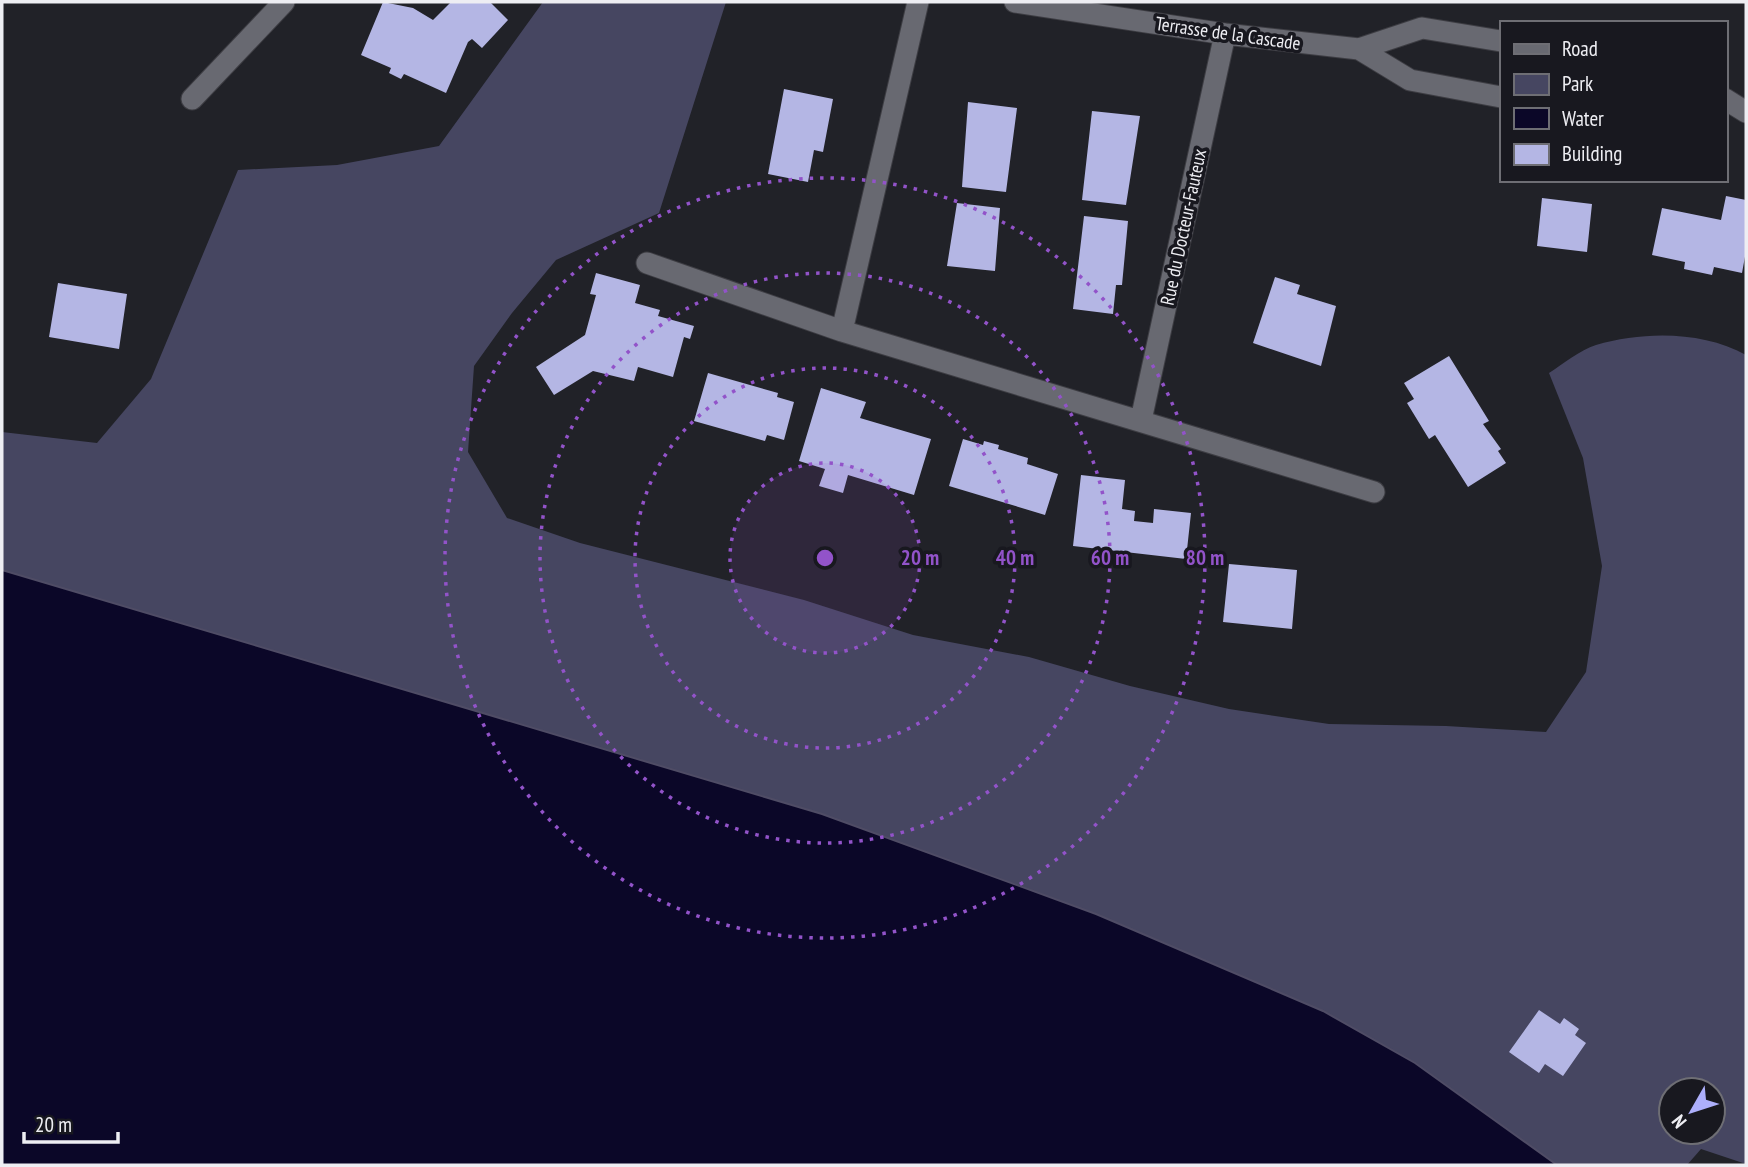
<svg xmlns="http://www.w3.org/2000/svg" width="1748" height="1167" viewBox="0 0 1748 1167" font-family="'PT Sans Narrow',sans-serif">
<rect width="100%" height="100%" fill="#212228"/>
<!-- green -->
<path fill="#464661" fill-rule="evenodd" d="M543,2H726L659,213L556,260L512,313L474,366L468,452L507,518L580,543L804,600L913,635L1029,657L1130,686L1229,709L1329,724L1446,726L1546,732L1586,672L1602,566L1583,458L1549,373C1563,364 1580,350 1596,345C1644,331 1703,331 1746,355V1164L1701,1149L1687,1165H1557L1415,1063L1096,914L822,814L2,570V432L97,443L151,379L238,170L337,165L439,146ZM1671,1090H1713V1132H1671Z"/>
<!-- water -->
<path fill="#0b0728" stroke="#4f4c65" stroke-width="2" d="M2,570L822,814L1096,914L1323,1011L1415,1063L1557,1165H2Z"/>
<!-- building -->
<path fill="#b4b6e4" d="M383,2L413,8L433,20L451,2H490L508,20L482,48L472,39L468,42L446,93L404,74L401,79L389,73L391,68L361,55Z
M784,89L833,99L823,152L814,150L808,182L768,174Z
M968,102L1017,108L1006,192L962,187Z
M1092,111L1140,116L1126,205L1082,200Z
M1726,196L1746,200V251L1742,273L1714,267L1712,275L1684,269L1685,262L1652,255L1662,208L1721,220Z
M1542,198L1592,204L1587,252L1537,246Z
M957,203L1000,208L995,271L947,266Z
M1084,216L1128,221L1122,285H1116L1113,314L1073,309Z
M596,273L640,285L635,303L660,310L658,316L694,326L690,339L684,337L673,377L638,367L634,381L593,371L554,395L536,367L585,335L596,295L590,294Z
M1275,277L1300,285L1297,294L1336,306L1321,366L1253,343Z
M58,283L127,294L119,349L49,337Z
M1449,356L1489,421L1483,424L1501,449L1498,451L1506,463L1468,487L1435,435L1429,439L1407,403L1414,399L1404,383Z
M708,373L778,393L777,397L794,402L784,440L767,435L765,441L694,421Z
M821,388L866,402L860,418L931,439L914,495L848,475L843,493L819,486L825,469L799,461Z
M963,439L983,445L984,441L999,445L998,449L1028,458L1027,464L1058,474L1045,515L949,486Z
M1081,475L1125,480L1122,509L1135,511L1134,521L1153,523L1154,509L1191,513L1186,559L1073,546Z
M1229,564L1297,570L1292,629L1223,622Z
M1539,1010L1560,1024L1564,1018L1579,1029L1575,1035L1586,1043L1563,1076L1545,1064L1539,1073L1509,1052Z"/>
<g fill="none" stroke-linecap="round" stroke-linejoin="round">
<!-- street casing -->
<g stroke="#3d3d43" stroke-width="23">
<path id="street" d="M1015,2L1225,34L1359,49L1410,80L1501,97
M1359,49L1422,28L1501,41
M192,99L284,2
M1725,99L1746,112
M647,263L842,331L1374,492
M842,331L918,2
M1141,420L1225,34"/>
</g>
<!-- street -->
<use href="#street" stroke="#686971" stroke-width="21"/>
</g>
<!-- distance rings -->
<circle cx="825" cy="558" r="95" fill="#9253c9" fill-opacity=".12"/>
<g fill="none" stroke="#9253c9" stroke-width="3.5" stroke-dasharray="3.5 7">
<circle cx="825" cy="558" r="95"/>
<circle cx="825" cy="558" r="190"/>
<circle cx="825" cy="558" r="285"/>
<circle cx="825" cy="558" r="380"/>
</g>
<g text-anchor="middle" stroke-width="7" stroke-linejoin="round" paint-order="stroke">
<!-- street labels -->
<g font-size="19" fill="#eeeef3" stroke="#18181f">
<text transform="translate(1228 33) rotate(8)" y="7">Terrasse de la Cascade</text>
<text transform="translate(1183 227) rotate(-78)" y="7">Rue du Docteur-Fauteux</text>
</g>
</g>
<circle cx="825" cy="558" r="10" fill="#9253c9" stroke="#18181f" stroke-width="3.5"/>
<g font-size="21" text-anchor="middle" font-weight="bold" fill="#9253c9" stroke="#18181f" stroke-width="7" stroke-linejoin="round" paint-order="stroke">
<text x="920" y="565">20 m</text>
<text x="1015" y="565">40 m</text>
<text x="1110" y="565">60 m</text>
<text x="1205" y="565">80 m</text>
</g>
<!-- border -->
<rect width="1748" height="1167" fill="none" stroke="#eeeef3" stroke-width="7"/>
<!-- legend -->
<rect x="1500" y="21" width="228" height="161" fill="#18181f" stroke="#6e6e74" stroke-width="2"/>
<rect x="1514" y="44" width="35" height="10" fill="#686971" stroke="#6e6e74" stroke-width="2"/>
<text x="1562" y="56" font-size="21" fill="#eeeef3">Road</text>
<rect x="1514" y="74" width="35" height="21" fill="#464661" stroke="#6e6e74" stroke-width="2"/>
<text x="1562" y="91" font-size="21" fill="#eeeef3">Park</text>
<rect x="1514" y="108" width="35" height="21" fill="#0b0728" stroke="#6e6e74" stroke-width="2"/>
<text x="1562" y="126" font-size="21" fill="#eeeef3">Water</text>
<rect x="1514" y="144" width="35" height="21" fill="#b4b6e4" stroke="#6e6e74" stroke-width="2"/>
<text x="1562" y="161" font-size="21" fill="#eeeef3">Building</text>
<!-- north arrow -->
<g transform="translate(1692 1111) rotate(231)"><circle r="33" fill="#18181f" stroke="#6e6e74" stroke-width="2"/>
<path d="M0-5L12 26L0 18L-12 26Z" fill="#adaffb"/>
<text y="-10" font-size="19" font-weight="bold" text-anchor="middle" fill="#eeeef3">N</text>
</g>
<!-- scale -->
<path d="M24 1132v10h94v-10" fill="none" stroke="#eeeef3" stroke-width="3.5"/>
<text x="35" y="1132" font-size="21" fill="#eeeef3" stroke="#18181f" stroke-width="5" paint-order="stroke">20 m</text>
</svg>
